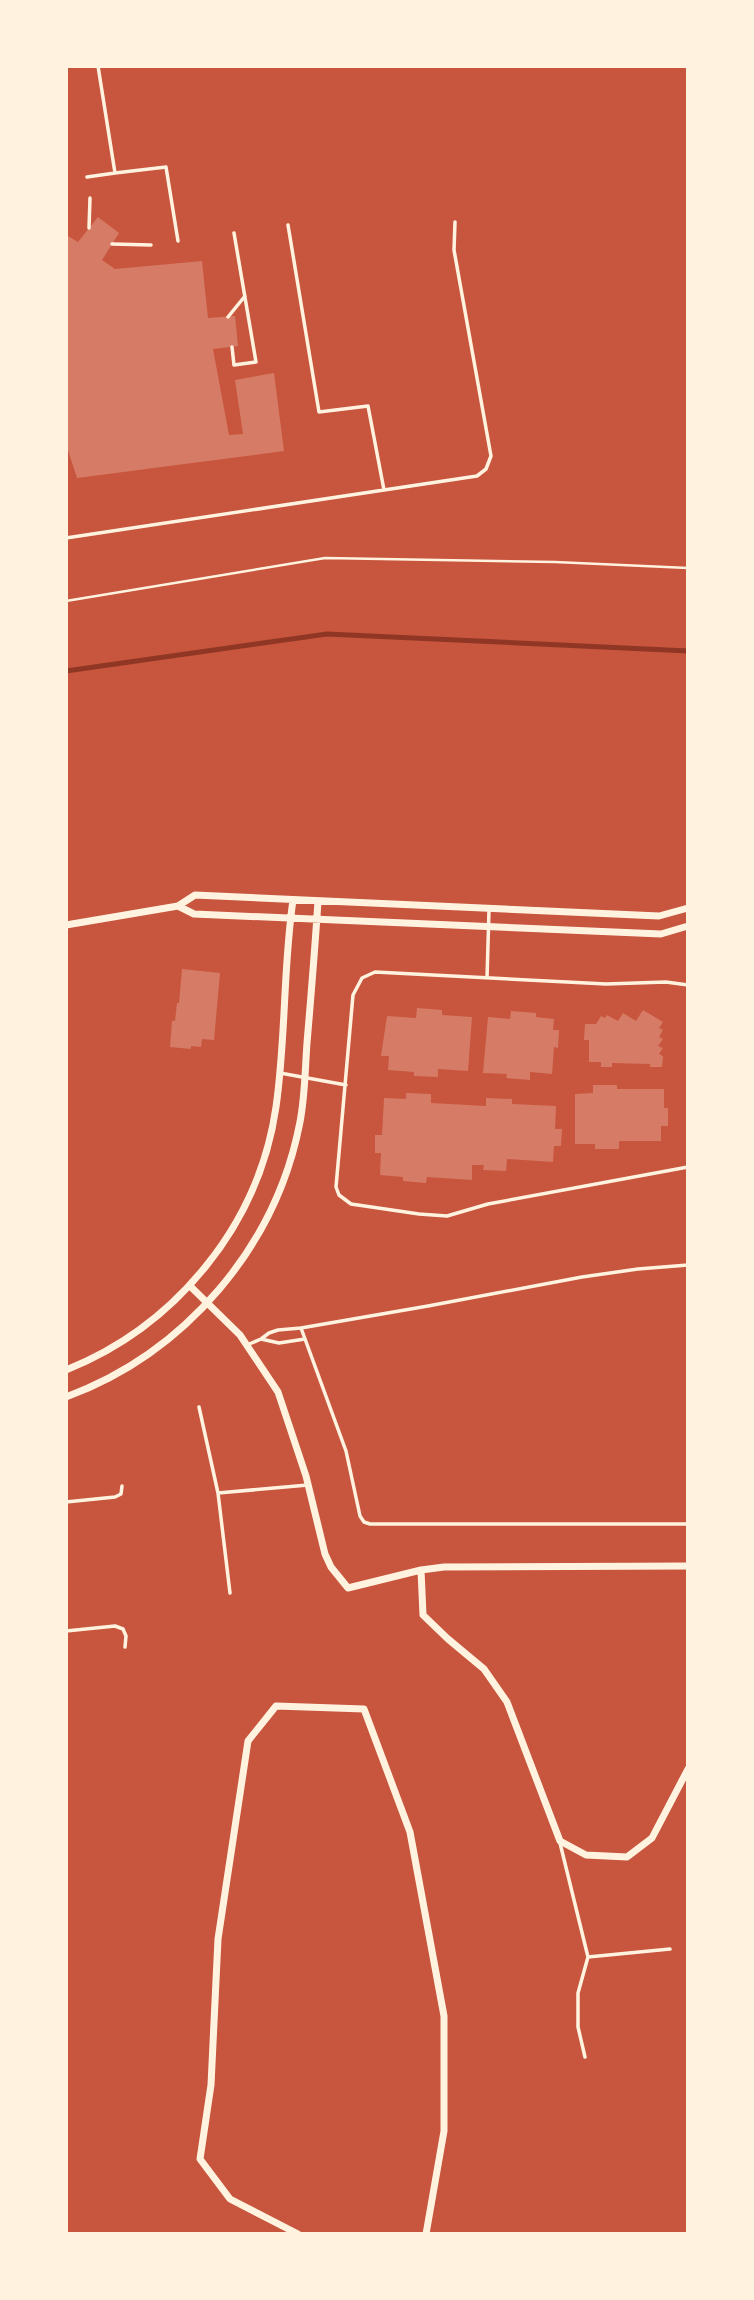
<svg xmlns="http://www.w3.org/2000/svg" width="754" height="2300" viewBox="0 0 754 2300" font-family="'Work Sans',sans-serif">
<rect width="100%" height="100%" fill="#c8553d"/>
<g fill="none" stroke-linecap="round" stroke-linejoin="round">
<!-- stream -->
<path stroke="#8f3625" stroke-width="5" d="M66,671L327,634L688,651"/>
</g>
<!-- building -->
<path fill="#d67c66" d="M98,217L119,233L102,260L115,269L202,261L208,318L235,316L238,346L213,349L229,435L243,434L235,380L274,373L284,451L77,478L66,444V235L78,242Z
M182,969L220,973L214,1040L202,1039L201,1047L191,1046V1049L170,1047L172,1021H175L177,1003H179Z
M417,1008L442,1010V1015L472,1017L468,1071L438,1069V1077L414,1076V1072L388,1070L389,1056H381L387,1016L416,1018Z
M643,1010L663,1022L659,1028L663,1030L659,1037L663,1039L658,1046L663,1048L659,1054L663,1056L662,1067H650V1064L612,1063V1067H601V1062H589V1040H584L585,1024H596L601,1016L605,1018L607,1015L618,1021L623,1013L636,1021Z
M511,1011L536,1013V1017L554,1019L553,1030H559L558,1048L554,1047L552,1074L530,1072V1080L506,1078L507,1074L483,1073L488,1017L510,1019Z
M593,1085H617V1089H664V1108H668V1126H661V1141H619V1149H595V1144H575V1094L593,1093Z
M406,1093L431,1094V1103L486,1106V1098L512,1099V1104L556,1106L555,1129H562L561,1146H554L553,1162L507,1159L506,1171L483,1170L484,1165H472V1180L427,1177L426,1183L403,1181V1177L380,1175L381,1153H375V1135H382L384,1098L406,1099Z"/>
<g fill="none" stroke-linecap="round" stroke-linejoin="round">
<!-- path -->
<path stroke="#fff3e0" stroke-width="2.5" d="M66,601L325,558L555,562L688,568"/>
<!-- service -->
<path stroke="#fff3e0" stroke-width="3.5" d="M115,173L166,167L178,241
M87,177L115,173L98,66
M288,225L319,412L368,406L384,490
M89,228L90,198
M112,244L151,245
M228,317L245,296
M232,347L234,365L256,362L234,233
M66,538L477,476L486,469L491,456L454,250L455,222
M487,978L489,910
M688,985L666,982L606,984L375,972L362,978L353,995L336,1187L339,1195L351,1204L419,1214L447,1216L488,1204L688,1167
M280,1073L346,1085
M301,1328L346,1451L360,1516L364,1522L370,1524H688
M305,1339L279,1343L261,1339L269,1333L278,1330L301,1328L428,1306L582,1277L638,1269L688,1265
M247,1345L261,1339
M199,1407L218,1493
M66,1502L115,1497L121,1494L122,1486
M230,1593L218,1493L308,1485
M66,1631L115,1626L123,1629L126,1636L125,1647
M560,1843L588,1957L578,1993V2027L585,2057
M588,1957L670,1949"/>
<!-- minor -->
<path stroke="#fff3e0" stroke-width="7" d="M178,906L194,914L661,934L688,926
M66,925L178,906L195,895L659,916L688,908
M190,1286L240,1335L278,1392L306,1476L325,1554L331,1567L348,1588L421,1570L444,1567L688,1566
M66,1370C176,1326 259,1225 276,1107C286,1038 283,968 293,900
M66,1397C185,1353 276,1247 300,1122C305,1096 305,1070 307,1043C311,996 315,948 318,901
M421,1570L423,1615L448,1639L484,1669L507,1702L560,1841L586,1855L627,1857L652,1838L688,1769
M298,2234L230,2199L200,2159L211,2085L218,1939L248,1741L276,1706L364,1709L410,1832L444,2016V2131L426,2234"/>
</g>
<!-- border -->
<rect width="754" height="2300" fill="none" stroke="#fff3e0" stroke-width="136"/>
</svg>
